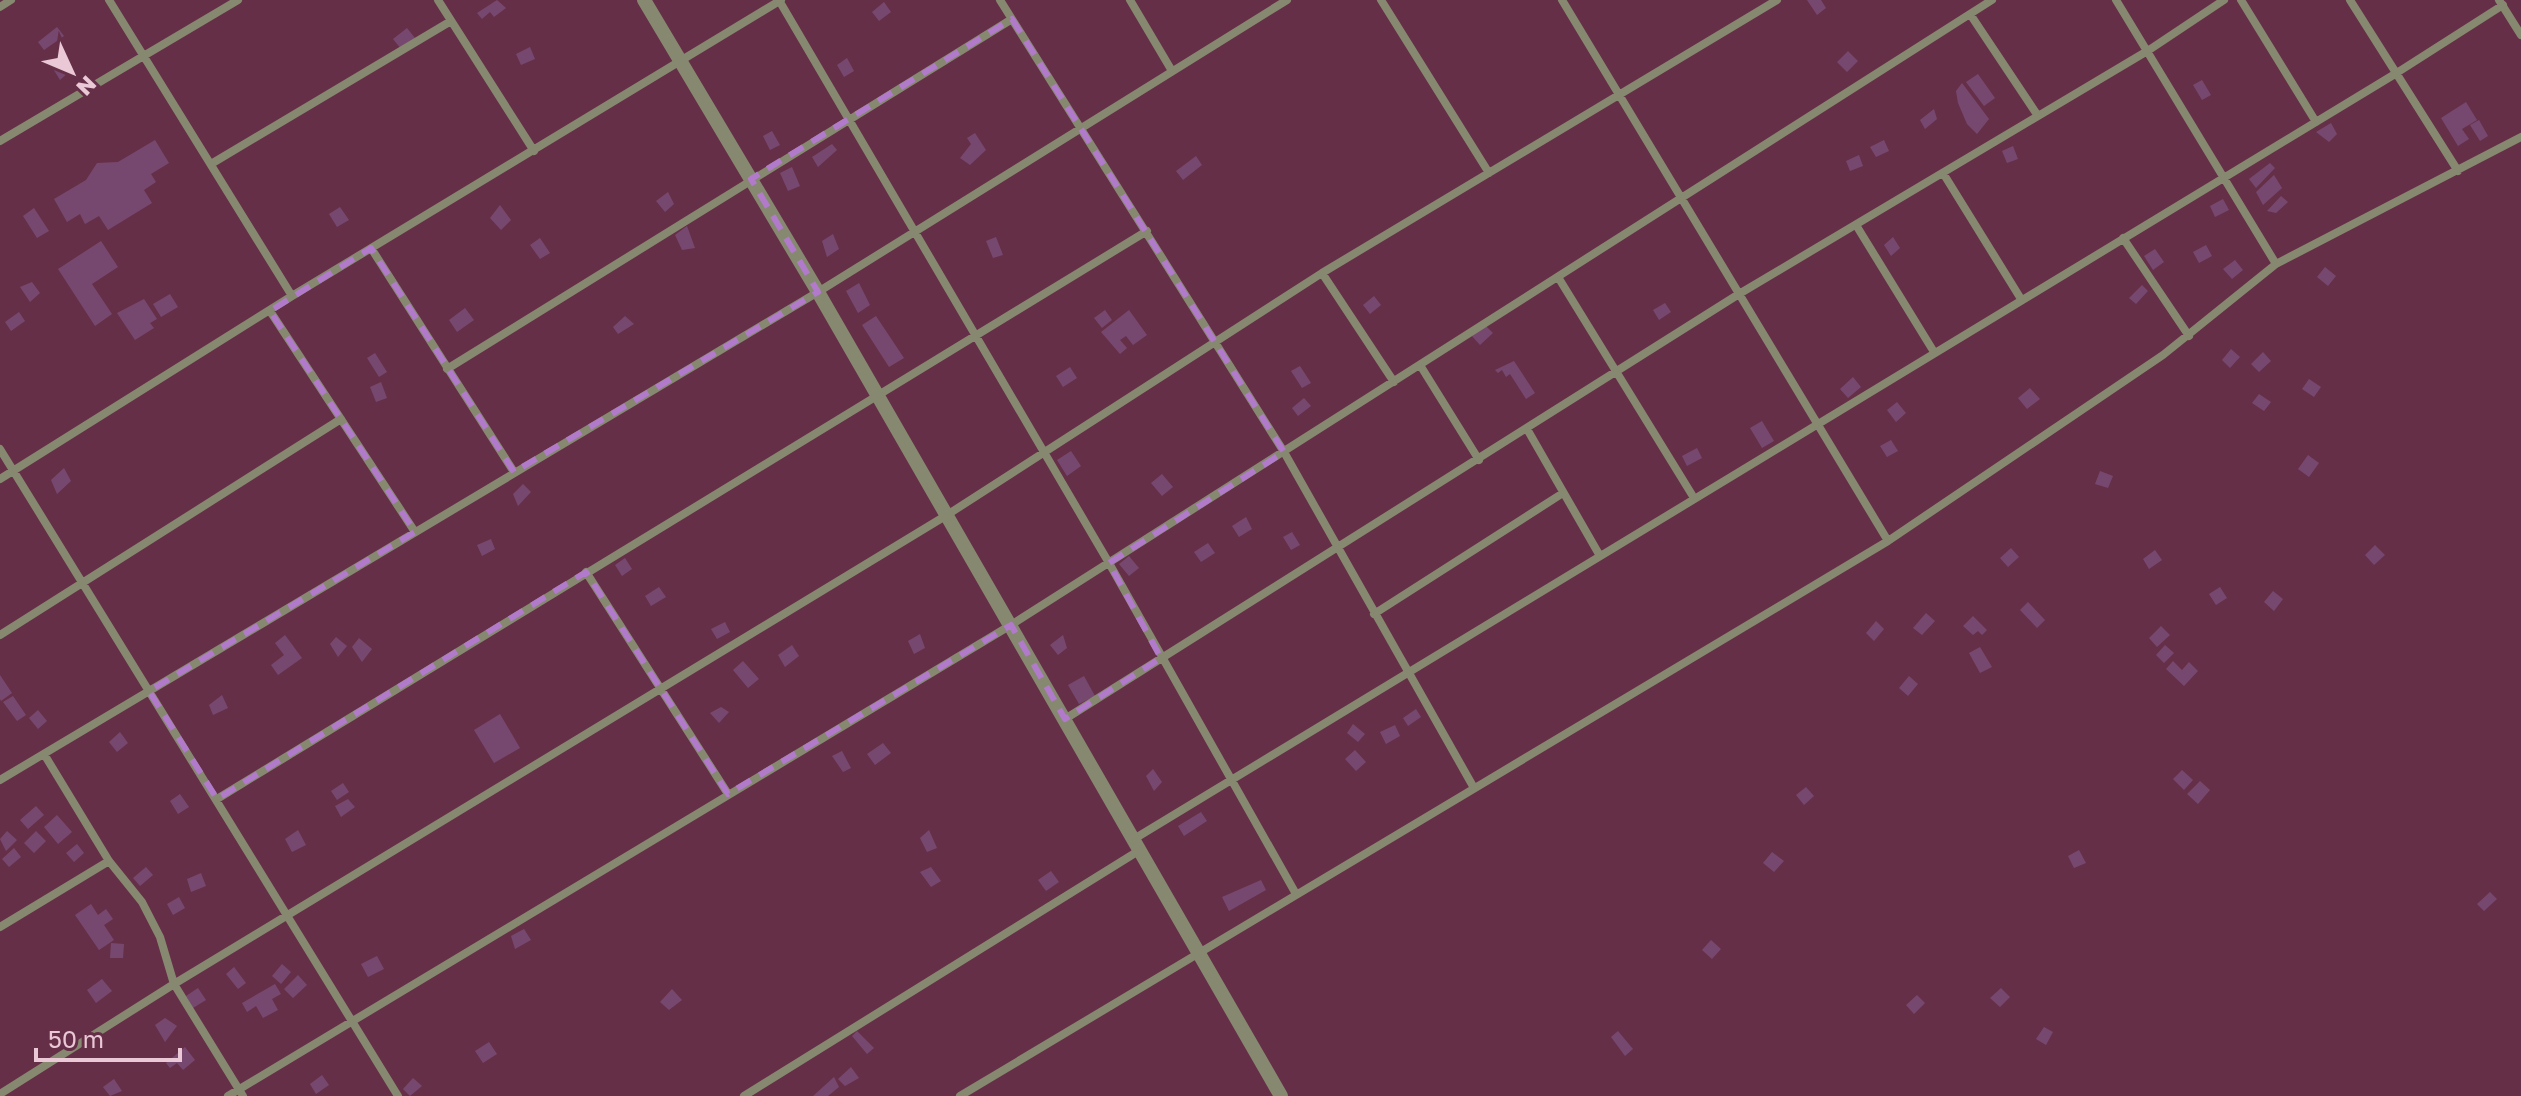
<svg xmlns="http://www.w3.org/2000/svg" width="2521" height="1096" viewBox="0 0 2521 1096" font-family="'Golos Text',sans-serif">
<rect width="100%" height="100%" fill="#662f48"/>
<!-- building -->
<path fill="#77486f" d="M497,0L506,8L494,17L490,12L482,19L477,13Z
M1807,0H1821L1826,8L1817,15Z
M884,2L891,12L879,21L872,12Z
M57,27L64,36L44,50L38,42Z
M407,28L415,38L401,49L393,39Z
M530,47L535,59L521,65L516,54Z
M1848,51L1858,61L1847,72L1837,62Z
M847,58L854,71L844,77L837,65Z
M62,59L69,72L60,80L52,67Z
M1978,74L1995,98L1984,106L1966,82Z
M2202,80L2211,95L2202,100L2193,85Z
M1962,83L1989,119L1977,134L1967,124L1958,103L1956,91Z
M2466,102L2477,120L2462,129L2469,139L2458,146L2441,118Z
M1934,109L1937,119L1925,129L1920,120Z
M2479,120L2488,136L2480,141L2470,125Z
M2331,123L2337,134L2329,142L2316,132Z
M772,131L780,145L770,150L763,136Z
M975,133L986,150L970,165L960,158L971,144L967,138Z
M155,140L169,163L151,174L156,182L144,190L152,203L108,230L99,216L85,224L80,214L67,222L54,199L86,180L97,163L118,162Z
M1884,140L1889,151L1876,157L1870,147Z
M832,144L837,150L818,167L812,157Z
M2013,146L2018,159L2007,163L2002,151Z
M1859,155L1863,166L1850,171L1846,161Z
M1196,156L1202,165L1183,180L1176,171Z
M2270,163L2275,168L2256,188L2249,179Z
M792,167L800,186L788,191L780,173Z
M2274,175L2282,188L2263,205L2256,192Z
M668,192L674,204L665,212L656,201Z
M2281,196L2288,202L2276,213L2267,211Z
M2223,199L2229,210L2215,217L2210,206Z
M500,205L511,220L501,230L490,218Z
M340,207L349,220L337,227L329,214Z
M34,208L49,231L37,238L23,216Z
M687,226L695,248L682,250L675,235Z
M833,234L839,249L827,257L822,241Z
M996,237L1003,255L993,258L986,241Z
M1893,237L1900,248L1891,256L1884,245Z
M540,238L550,253L540,259L530,245Z
M101,241L118,267L92,284L112,314L95,326L58,269Z
M2206,245L2212,256L2199,263L2193,252Z
M2155,249L2164,262L2153,270L2144,256Z
M2235,260L2243,270L2232,279L2223,269Z
M2325,267L2336,276L2328,286L2317,277Z
M32,282L40,293L30,302L20,287Z
M859,283L870,305L858,313L846,291Z
M2142,285L2148,291L2136,304L2129,298Z
M170,294L178,307L161,317L153,304Z
M1374,296L1381,305L1370,314L1363,305Z
M144,299L157,319L150,323L154,328L135,340L117,313Z
M1665,303L1671,312L1659,320L1653,310Z
M465,308L474,320L457,332L449,320Z
M1105,310L1112,320L1102,328L1094,318Z
M1129,310L1147,335L1133,345L1126,336L1120,340L1127,348L1120,354L1101,332Z
M19,312L25,321L11,331L5,322Z
M625,316L634,324L618,334L613,327Z
M876,316L904,358L889,367L862,325Z
M1484,324L1493,333L1480,345L1471,335Z
M2231,349L2240,357L2230,368L2222,360Z
M2263,352L2271,361L2259,372L2251,364Z
M375,353L387,372L379,377L367,358Z
M1514,361L1535,393L1526,399L1510,374L1506,377L1502,370L1498,373L1495,370Z
M1300,366L1311,383L1302,388L1291,371Z
M1070,367L1077,378L1063,387L1056,376Z
M1853,377L1861,387L1848,398L1840,389Z
M2309,379L2321,387L2314,397L2302,389Z
M381,382L387,398L376,402L370,387Z
M2030,388L2040,399L2027,409L2018,398Z
M2259,394L2271,402L2264,411L2252,403Z
M1304,398L1311,406L1298,416L1292,408Z
M1897,402L1906,413L1896,422L1887,410Z
M1762,421L1774,441L1762,448L1750,428Z
M1891,440L1898,451L1887,457L1880,446Z
M1697,448L1702,458L1687,466L1682,456Z
M1071,451L1081,466L1067,476L1057,460Z
M2308,455L2319,463L2309,477L2298,469Z
M64,468L71,481L57,494L51,480Z
M2100,471L2113,476L2108,488L2095,484Z
M1162,474L1173,487L1162,496L1151,483Z
M523,484L531,492L518,506L513,494Z
M1246,517L1252,529L1239,537L1232,526Z
M1292,532L1300,545L1291,550L1283,537Z
M491,539L495,549L482,556L477,545Z
M1208,543L1215,553L1201,562L1194,552Z
M2375,545L2385,555L2374,565L2365,555Z
M2011,548L2019,557L2008,567L2000,558Z
M2155,550L2162,560L2149,569L2143,559Z
M1129,556L1139,568L1129,576L1119,564Z
M625,558L632,569L622,576L615,565Z
M659,587L666,597L651,606L645,596Z
M2220,587L2227,598L2216,605L2209,594Z
M2273,591L2283,599L2274,611L2264,602Z
M2028,602L2045,620L2037,628L2020,610Z
M1926,613L1935,621L1922,635L1913,628Z
M1973,616L1987,630L1982,635L1978,631L1973,635L1963,626Z
M1876,621L1884,629L1874,641L1866,633Z
M725,622L730,632L717,639L711,629Z
M2161,626L2170,635L2157,647L2149,638Z
M920,634L925,648L914,654L908,641Z
M285,635L302,658L278,675L271,665L284,655L275,643Z
M1063,635L1067,648L1058,655L1050,645Z
M336,637L347,646L338,657L330,644Z
M359,638L372,649L362,662L352,647Z
M792,645L799,656L785,667L778,655Z
M2165,645L2174,653L2164,663L2156,655Z
M1980,647L1992,667L1980,673L1969,653Z
M743,661L759,679L748,688L733,670Z
M2173,661L2182,670L2189,662L2198,671L2184,686L2166,669Z
M0,675L12,693L1,701L0,699Z
M1084,676L1095,696L1079,704L1068,685Z
M1909,676L1918,684L1908,696L1899,688Z
M222,695L228,708L213,715L209,705Z
M13,696L26,715L17,721L3,702Z
M721,707L729,712L719,723L710,713Z
M1416,709L1421,717L1408,726L1403,718Z
M38,710L47,721L38,729L29,718Z
M500,714L520,748L494,763L474,730Z
M1353,724L1365,734L1358,742L1347,733Z
M1395,725L1400,736L1386,744L1380,732Z
M120,732L128,743L117,752L109,742Z
M883,743L891,753L875,765L867,754Z
M1355,750L1366,762L1356,771L1345,759Z
M842,751L851,768L843,772L832,756Z
M1153,769L1162,782L1154,791L1146,776Z
M2182,770L2193,780L2184,790L2173,779Z
M2200,781L2210,790L2198,804L2187,794Z
M343,783L349,792L337,800L331,791Z
M1806,787L1814,796L1804,805L1796,795Z
M180,794L189,807L178,814L170,801Z
M348,799L355,807L341,817L335,806Z
M36,806L44,815L28,829L20,820Z
M1201,812L1207,821L1184,836L1178,826Z
M57,815L72,832L58,844L44,827Z
M298,830L306,845L292,852L285,839Z
M929,830L937,848L927,852L920,838Z
M7,831L17,840L6,851L0,839Z
M36,831L46,841L34,853L24,843Z
M77,844L84,853L74,862L66,853Z
M14,848L21,857L9,867L2,859Z
M2079,850L2086,863L2074,868L2068,856Z
M1772,852L1784,861L1774,872L1763,863Z
M146,867L153,875L140,886L133,878Z
M931,867L941,881L931,887L920,872Z
M1051,871L1059,882L1046,891L1038,880Z
M201,873L206,886L191,892L187,879Z
M1261,880L1266,890L1229,911L1222,897Z
M2490,892L2497,899L2484,911L2477,904Z
M179,897L185,908L173,915L167,904Z
M91,904L98,915L106,909L113,919L104,925L114,940L99,950L75,915Z
M524,929L531,940L515,949L511,936Z
M1711,940L1721,949L1712,959L1702,950Z
M111,943L124,944L123,958H110Z
M377,956L384,969L368,977L361,964Z
M282,964L291,972L281,984L272,976Z
M234,967L246,983L238,989L226,974Z
M298,975L307,985L293,998L284,989Z
M102,979L112,991L96,1003L87,990Z
M275,984L281,994L272,999L278,1010L263,1018L256,1006L247,1012L242,1003Z
M198,988L206,1000L193,1008L186,996Z
M2001,988L2010,997L2000,1007L1990,998Z
M672,989L682,1000L669,1010L660,1002Z
M1917,995L1925,1003L1914,1014L1906,1005Z
M165,1018L177,1026L165,1042L155,1025Z
M2044,1027L2053,1032L2046,1045L2036,1039Z
M857,1031L874,1048L867,1054L852,1036Z
M1618,1031L1633,1049L1625,1056L1611,1037Z
M489,1042L497,1054L483,1063L475,1051Z
M185,1047L195,1060L183,1070L177,1063L170,1068L166,1063Z
M851,1067L859,1078L845,1086L838,1079Z
M322,1075L329,1085L316,1094L310,1084Z
M834,1077L839,1087L828,1096H813Z
M413,1078L422,1086L410,1096L403,1089Z
M114,1079L122,1091L110,1096L103,1087Z"/>
<g fill="none" stroke-linecap="round" stroke-linejoin="round">
<!-- minor -->
<path stroke="#86896f" stroke-width="8" d="M109,0L292,296
M438,0L534,151
M1000,0L1284,452L1474,788
M1130,0L1172,71
M1381,0L1489,173
M1562,0L1888,541
M2116,0L2276,264
M2241,0L2316,122
M2350,0L2458,171
M2499,0L2521,35
M780,2L1109,563L1296,894
M0,7L11,0
M1970,14L2038,116
M0,141L238,0
M211,164L451,21
M1943,173L2021,299
M1856,225L1934,352
M2123,238L2189,336
M371,248L514,472
M1322,273L1394,382
M1558,277L1694,498
M270,311L415,532
M1420,365L1479,460
M447,369L1012,19
M1527,429L1600,556
M0,449L398,1096
M0,479L292,296L781,0
M586,572L728,794
M1374,614L1563,493
M0,635L341,419
M1065,719L1739,294L2149,50L2224,0
M44,754L109,861L142,902L160,937L174,984L243,1096
M0,780L818,292L1287,0
M217,799L1147,231
M1134,839L2395,74L2503,5
M0,927L109,861
M0,1094L174,984L947,515L1322,273L1777,0
M228,1096L1011,625L1992,0
M744,1096L1140,850
M960,1096L1888,541L2163,355L2276,264L2521,137"/>
<!-- tertiary -->
<path stroke="#86896f" stroke-width="14" d="M644,0L818,292L1281,1096"/>
</g>
<!-- marked area -->
<path fill="none" stroke="#b27aca" stroke-width="6" stroke-dasharray="16 10" stroke-linejoin="round" d="M1012,19L1284,452L1109,563L1161,658L1065,719L1011,625L728,794L586,572L217,799L149,691L415,532L270,311L371,248L514,472L818,292L751,179Z"/>
<!-- north arrow -->
<g transform="translate(72 72) rotate(134)" stroke="#662f48" stroke-width="6" paint-order="stroke">
<path d="M0-6L14 30L0 20L-14 30Z" fill="#eac8d5"/>
<text y="-12" font-size="22" font-weight="bold" text-anchor="middle" fill="#eac8d5">N</text>
</g>
<!-- scale -->
<path d="M36 1048v12h144v-12" fill="none" stroke="#eac8d5" stroke-width="4"/>
<text x="48" y="1048" font-size="24" fill="#eac8d5" stroke="#662f48" stroke-width="6" paint-order="stroke">50 m</text>
</svg>
